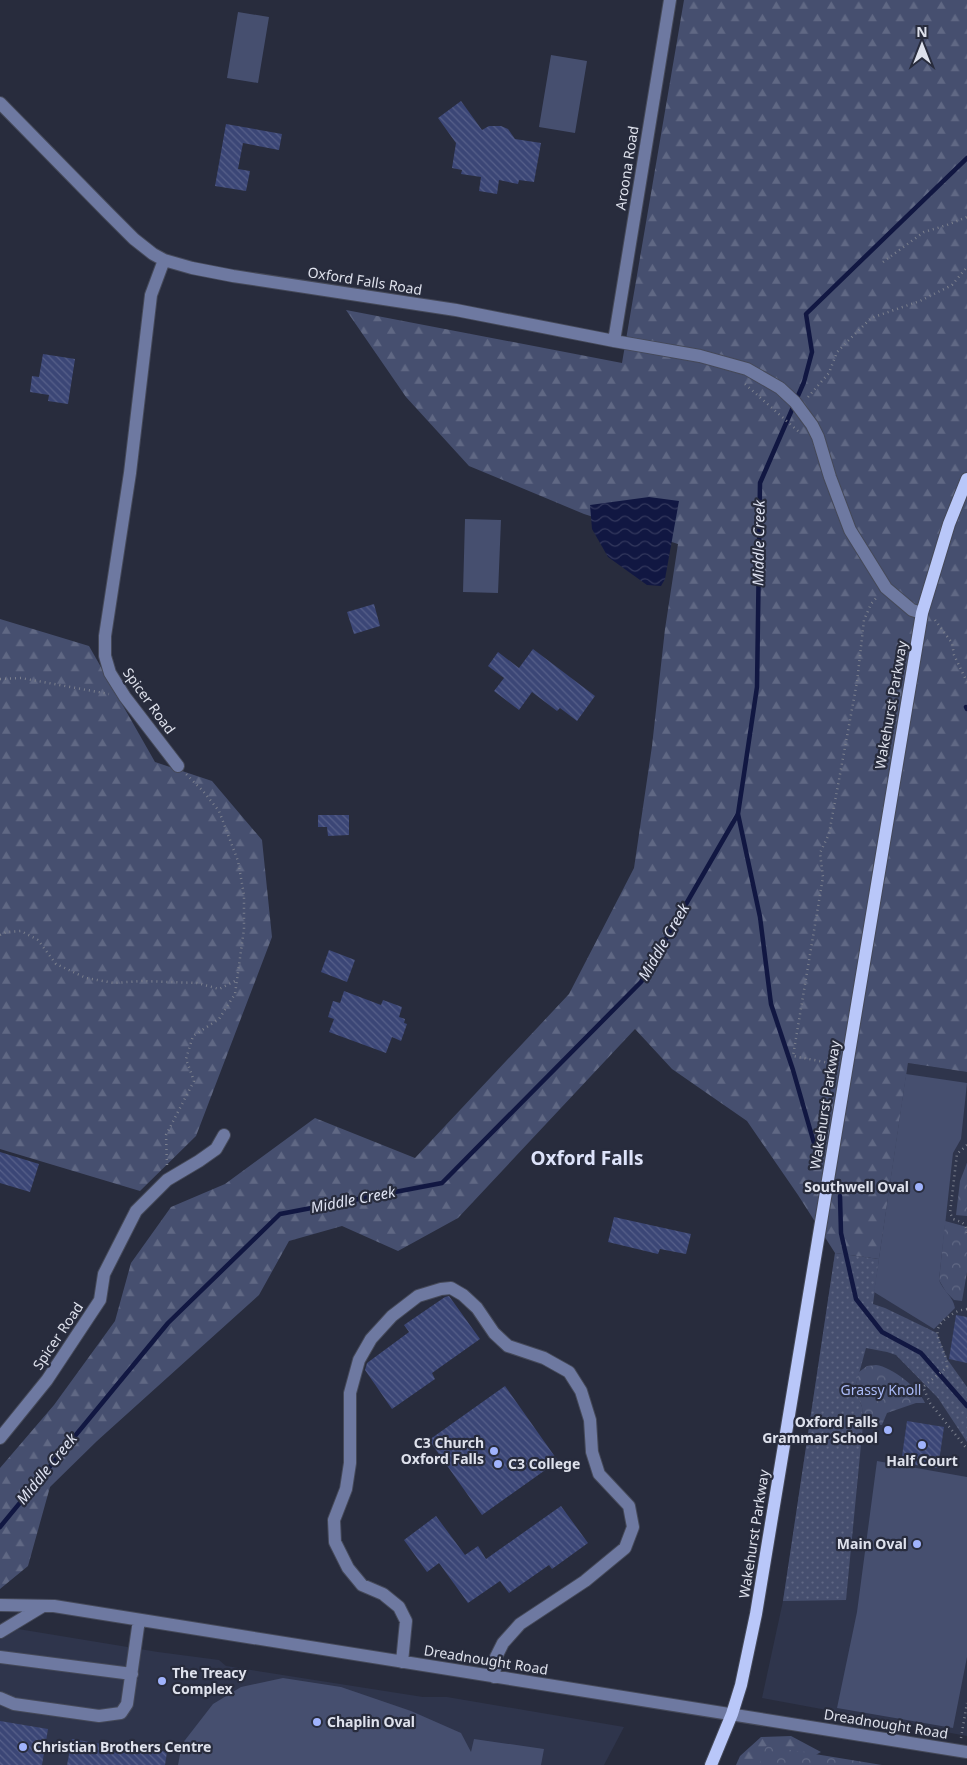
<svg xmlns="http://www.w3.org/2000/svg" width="967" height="1765" viewBox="0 0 967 1765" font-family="'Noto Sans',sans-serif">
<defs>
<pattern id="grass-dots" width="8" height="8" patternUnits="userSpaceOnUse" patternTransform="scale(1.25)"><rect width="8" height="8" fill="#464f6f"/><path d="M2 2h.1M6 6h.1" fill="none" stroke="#606884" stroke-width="1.8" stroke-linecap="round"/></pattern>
<pattern id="forest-firs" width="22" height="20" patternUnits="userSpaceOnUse" patternTransform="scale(1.25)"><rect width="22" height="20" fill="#464f6f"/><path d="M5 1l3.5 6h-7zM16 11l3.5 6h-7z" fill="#606884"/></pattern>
<pattern id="park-crowns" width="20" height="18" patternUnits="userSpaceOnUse" patternTransform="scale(1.25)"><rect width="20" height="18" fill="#464f6f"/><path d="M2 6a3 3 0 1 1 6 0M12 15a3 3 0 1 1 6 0" fill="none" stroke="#606884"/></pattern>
<pattern id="water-waves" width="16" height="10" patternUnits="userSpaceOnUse" patternTransform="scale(1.25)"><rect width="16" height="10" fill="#111742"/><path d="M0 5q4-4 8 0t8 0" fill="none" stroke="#33385d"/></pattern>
<pattern id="building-back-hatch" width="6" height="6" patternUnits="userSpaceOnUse" patternTransform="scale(1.25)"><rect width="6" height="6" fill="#3b4676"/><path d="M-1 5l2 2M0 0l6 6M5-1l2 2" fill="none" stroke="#57608a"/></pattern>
</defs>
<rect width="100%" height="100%" fill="#282c3d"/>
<!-- built -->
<path fill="#2f354c" d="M908,1063L967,1072V1736L762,1698L783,1601L835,1253L879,1259Z
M0,1626L158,1652L219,1660L226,1666L423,1697H447L624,1727L604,1765H0Z"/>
<!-- grass -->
<path fill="url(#grass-dots)" d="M835,1253L879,1259L873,1304L885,1308L937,1333L947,1359L967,1387V1442L938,1398L896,1355L887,1352L866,1348L855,1388L862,1407L863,1424L846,1600L783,1601Z"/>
<!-- forest -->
<path fill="url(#forest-firs)" d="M684,0H967V1072L908,1063L879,1259L835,1253L798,1195L747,1121L672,1069L635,1029L458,1218L398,1251L342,1226L289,1241L259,1295L97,1441L50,1487L28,1566L0,1589V1468L54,1405L115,1321L131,1263L171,1207L225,1184L315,1118L415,1158L569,994L634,868L652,746L665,629L678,544L584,514L469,466L406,397L346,310L622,363Z
M0,619L89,646L155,762L212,781L262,840L272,937L196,1136L140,1191L0,1149Z
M791,1736L821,1752L797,1765H736L740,1756L761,1737Z"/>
<!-- park -->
<path fill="url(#park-crowns)" d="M967,1163V1216L956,1215L960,1181Z
M945,1221L967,1227V1272L962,1301L954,1300L946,1292L939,1280Z
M876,1365C892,1367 919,1388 925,1403H916L887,1413L882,1425L863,1424L862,1407L855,1388L859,1372L867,1366Z
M766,1746L882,1765H759Z"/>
<!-- pitch -->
<path fill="#464f6f" d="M238,12L269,17L258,83L227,78Z
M551,55L587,61L575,133L539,127Z
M465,519L501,520L498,593L463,592Z
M906,1074L967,1083L961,1139L953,1153L939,1280C943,1291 953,1296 955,1308L934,1329L874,1292Z
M877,1461L967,1477V1657L953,1728L837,1708L857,1612Z
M283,1678L341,1687L411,1711L461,1733L471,1752L474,1739L544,1749L541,1765H178L182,1744L213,1704L241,1687Z"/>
<!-- water -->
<path fill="url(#water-waves)" d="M649,497L679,501L665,579L661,586L647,585L608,557L592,529L590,505Z"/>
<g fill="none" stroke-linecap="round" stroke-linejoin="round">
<!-- stream -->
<path stroke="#111742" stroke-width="4.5" d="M966,707L967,709
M738,814L760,917L771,1004L793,1070L818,1157
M840,1196L841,1233L856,1299L882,1332L921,1353L967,1406
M0,1527L168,1323L280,1214L442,1183L641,982L738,814L757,687L760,483L804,382L812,352L806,314L967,158"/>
</g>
<!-- building -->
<path fill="url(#building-back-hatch)" d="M461,101L482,130L489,126H501L508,129L515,139L541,143L534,182L519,180L518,184L499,180L497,194L479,191L481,177L461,174L462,170L452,168L456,143L438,118Z
M226,124L282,134L279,150L243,143L238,169L250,171L246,191L215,186Z
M43,354L75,359L68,404L48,401L49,395L30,392L32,376L39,377Z
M374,604L380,626L354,634L347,612Z
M533,649L595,696L577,721L560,708L557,711L532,692L519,710L494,691L504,678L488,666L498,652L519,668Z
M318,815H349V835L328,836L327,827H318Z
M329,950L355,960L347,982L321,972Z
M344,991L381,1005L383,1000L402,1007L399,1017L405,1019L404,1023L407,1024L401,1041L392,1037L386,1053L329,1032L334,1019L328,1017L333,1001L340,1003Z
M0,1152L39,1164L30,1192L0,1183Z
M614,1217L691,1234L686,1254L660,1249L658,1254L608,1242Z
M449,1296L480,1339L432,1373L435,1379L392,1409L365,1370L367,1363L409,1332L404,1325L445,1297Z
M956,1315L967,1317V1363L949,1359Z
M505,1386L558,1461L482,1515L429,1440Z
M907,1421L944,1427L938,1468L901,1463Z
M561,1506L588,1543L552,1569L549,1565L509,1593L500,1581L468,1603L439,1563L427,1572L404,1540L436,1516L465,1555L478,1546L486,1559Z
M0,1721L48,1729L42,1765H0Z
M72,1739L132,1749V1746L167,1752L165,1765H67Z"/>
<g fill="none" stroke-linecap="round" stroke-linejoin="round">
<!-- minor casing -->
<g stroke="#454959" stroke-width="14">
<path id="minor" d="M0,103L108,213L134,239L153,254L164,260L192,268L233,276L456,310L614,341L700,356L747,369L780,388L795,402L812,425L818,437L830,477L850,530L886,588L912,610L922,613
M164,260L151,295L130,473L105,636V656L110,673L125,697L178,766
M614,341L670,0
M0,1438L47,1380L100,1300L104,1274L136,1211L167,1180L199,1161L216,1149L224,1135
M0,1605L54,1606L967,1752
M0,1632L43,1606
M0,1657L132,1674
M402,1662L406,1621L399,1607L383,1594L362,1585L348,1568L335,1542L334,1520L346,1489L350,1463V1393L359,1360L371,1339L392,1316L418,1296L441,1289L451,1288L463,1295L477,1308L494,1333L508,1346L544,1358L569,1372L581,1391L590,1420L592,1452L599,1474L629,1506L633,1527L625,1548L585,1581L520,1624L503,1643L496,1657L494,1677
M0,1698L14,1704L99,1716L121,1713L127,1704L139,1620"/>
</g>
<!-- major casing -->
<g stroke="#454959" stroke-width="14">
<path id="major" d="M711,1765L732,1714L741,1685L756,1614L922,613L949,524L967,479"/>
</g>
<!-- path -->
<path stroke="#7c808e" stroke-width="2.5" stroke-dasharray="1 4" stroke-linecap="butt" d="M883,262L924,232L947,225L967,217
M745,384L799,432
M808,397L829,373L837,352L871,318L920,301L952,285L967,267
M935,620L952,643L954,655L967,682
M0,679L21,678L109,694
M0,935L6,932L21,931L38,940L56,964L86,978L114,983L142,981L197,983L219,989L237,980
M835,1064L793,1056L823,877L820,853L829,834L857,682L864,620L871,604L878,596
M967,1145L957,1154L950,1213L953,1219C962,1222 966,1223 967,1233
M167,1165L166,1135L194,1081L186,1059L193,1036L219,1019L235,994L244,929V895L238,861L219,811L203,791L186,774
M967,1309C959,1310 955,1312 948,1317C925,1333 947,1346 947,1367L923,1387L930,1403L967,1449
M961,1738L967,1703"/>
<!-- minor -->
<use href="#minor" stroke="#6e79a1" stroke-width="12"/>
<!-- major -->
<use href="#major" stroke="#b9c7f9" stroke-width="12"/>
</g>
<!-- markers -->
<g fill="#a0b3fd" stroke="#282c3d" stroke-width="2">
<circle cx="919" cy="1187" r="5"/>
<circle cx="888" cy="1430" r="5"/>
<circle cx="922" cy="1445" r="5"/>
<circle cx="494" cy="1451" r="5"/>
<circle cx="498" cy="1464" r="5"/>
<circle cx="917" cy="1544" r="5"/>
<circle cx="162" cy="1681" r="5"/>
<circle cx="317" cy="1722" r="5"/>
<circle cx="23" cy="1747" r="5"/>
</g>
<g text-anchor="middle" stroke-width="4.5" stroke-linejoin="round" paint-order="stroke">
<!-- street labels -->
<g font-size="14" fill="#dee1ec" stroke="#282c3d">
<text transform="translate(627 168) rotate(-81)" y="5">Aroona Road</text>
<text transform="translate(365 281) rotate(9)" y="5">Oxford Falls Road</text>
<text transform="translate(149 701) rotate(54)" y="5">Spicer Road</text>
<text transform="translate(891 705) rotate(-80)" y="5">Wakehurst Parkway</text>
<text transform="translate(825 1105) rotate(-81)" y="5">Wakehurst Parkway</text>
<text transform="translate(58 1336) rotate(-56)" y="5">Spicer Road</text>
<text transform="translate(754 1534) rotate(-81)" y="5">Wakehurst Parkway</text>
<text transform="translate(486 1660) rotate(9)" y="5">Dreadnought Road</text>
<text transform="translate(886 1724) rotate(9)" y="5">Dreadnought Road</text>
</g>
<!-- poi labels -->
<g font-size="14" font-weight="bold" fill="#dee1ec" stroke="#282c3d" text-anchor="end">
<text x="909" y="1192">Southwell Oval</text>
<text x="878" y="1427">Oxford Falls<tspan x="878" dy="16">Grammar School</tspan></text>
<text x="484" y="1448">C3 Church<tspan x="484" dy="16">Oxford Falls</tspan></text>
<text x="922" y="1466" text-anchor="middle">Half Court</text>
<text x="508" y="1469" text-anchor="start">C3 College</text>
<text x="907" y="1549">Main Oval</text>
<text x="172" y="1678" text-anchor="start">The Treacy<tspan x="172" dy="16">Complex</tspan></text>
<text x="327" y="1727" text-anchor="start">Chaplin Oval</text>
<text x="33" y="1752" text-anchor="start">Christian Brothers Centre</text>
</g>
<!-- park labels -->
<g font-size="14" fill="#abbbf8" stroke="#282c3d">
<text x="881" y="1395">Grassy Knoll</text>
</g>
<!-- water labels -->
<g font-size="15" font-style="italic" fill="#dfe3f3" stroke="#282c3d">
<text transform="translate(759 543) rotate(-89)" y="5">Middle Creek</text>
<text transform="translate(664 942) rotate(-60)" y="5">Middle Creek</text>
<text transform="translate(353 1200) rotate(-11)" y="5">Middle Creek</text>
<text transform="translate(47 1469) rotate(-51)" y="5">Middle Creek</text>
</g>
<!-- district labels -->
<g font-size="19" font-weight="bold" fill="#dde3fa" stroke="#282c3d">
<text x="587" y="1165">Oxford Falls</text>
</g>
</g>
<!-- north arrow -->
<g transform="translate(922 45)" stroke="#282c3d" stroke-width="4" paint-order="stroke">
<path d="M0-4L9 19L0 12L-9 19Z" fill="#dee1ec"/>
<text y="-8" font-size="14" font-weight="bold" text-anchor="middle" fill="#dee1ec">N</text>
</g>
</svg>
